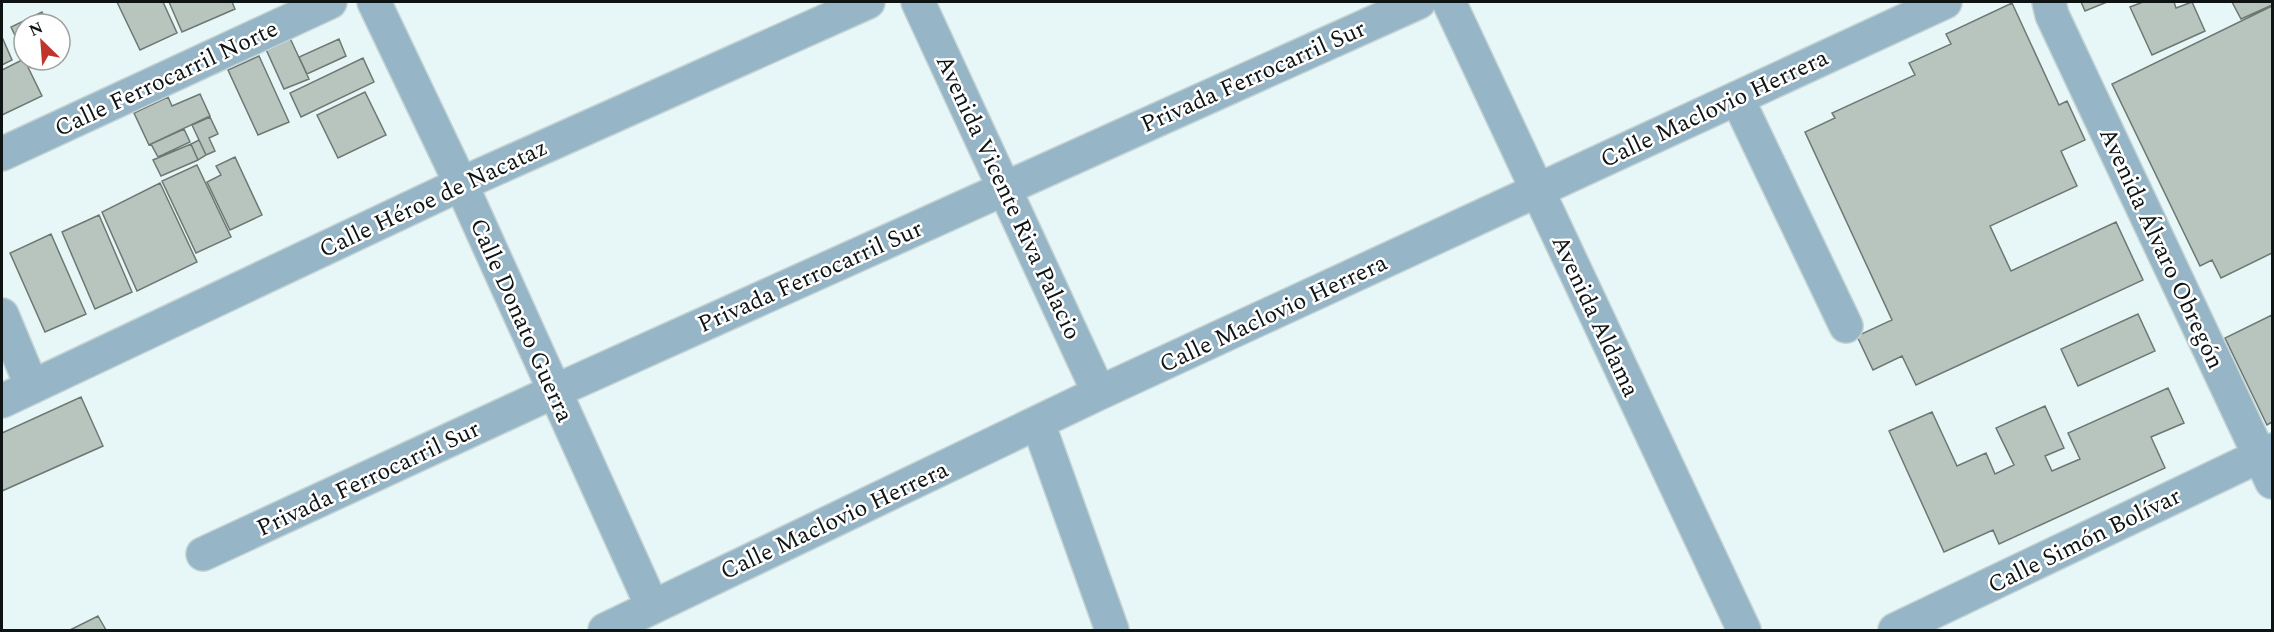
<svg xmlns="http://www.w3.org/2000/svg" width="2274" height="632" viewBox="0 0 2274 632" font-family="Spectral,serif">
<rect width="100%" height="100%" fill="#e7f7f7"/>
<!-- building -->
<path fill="#b8c5be" stroke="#6d7872" stroke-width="1.5" d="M117,2H163L177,33L140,50Z
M169,2H232L235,9L182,32Z
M2081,2H2107L2085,11Z
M2143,2H2174L2176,8L2192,2L2205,31L2152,55L2130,7Z
M2232,2H2272V5L2241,19Z
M2012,3L2059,105L2067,101L2085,140L2061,151L2077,186L1990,226L2011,271L2116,222L2143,280L1916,385L1902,356L1873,370L1857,336L1892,320L1805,132L1835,118L1832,113L1915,75L1909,63L1951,44L1946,34Z
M2272,6V253L2221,278L2212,260L2200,266L2112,84Z
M42,12L48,24H24V54L11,27Z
M289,36L309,79L284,89L265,47Z
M2,37L12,60L2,65Z
M339,39L346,56L307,74L299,57Z
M259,56L289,122L258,135L228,70Z
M363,58L374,82L301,117L290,93Z
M24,59L42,96L2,115V70Z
M365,92L386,135L338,158L317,115Z
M200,94L210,116L149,145L134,113L168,97L172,106Z
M210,117L218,134L209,138L215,151L206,155L192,125Z
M184,129L190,142L158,157L151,144Z
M199,140L206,155L198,160L191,144Z
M191,144L198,160L161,176L153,160Z
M235,157L262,215L230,230L207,182L221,175L216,166Z
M197,165L231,237L196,253L162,181Z
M160,183L197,262L137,291L102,212Z
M99,215L132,292L95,309L62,232Z
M51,234L86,314L45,332L10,253Z
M2138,314L2155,351L2078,386L2061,349Z
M2272,315V422L2267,425L2225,338Z
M2168,388L2184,423L2151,437L2165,468L1999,544L1993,530L1944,552L1889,431L1932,412L1957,466L1986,453L1995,474L2014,465L1996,428L2045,406L2064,448L2045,456L2052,471L2080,459L2068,433Z
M81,397L103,446L2,491V433Z
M98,616L106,630H70Z"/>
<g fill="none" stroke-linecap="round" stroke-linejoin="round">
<!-- minor casing -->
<g stroke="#c4d3d3" stroke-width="36">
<path id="minor" d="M374,2L461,184L652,606
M918,2L1099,393
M1449,2L1744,630
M2049,2L2052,15L2272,482
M1737,98L1846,326
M2,154L330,2
M2,315L32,387
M2,401L461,184L868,2
M1038,423L1112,630
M203,554L553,392L1419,2
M605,630L1099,393L1945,2
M1895,630L2272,450"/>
</g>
<!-- minor -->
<use href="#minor" stroke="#96b5c6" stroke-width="33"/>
</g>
<g text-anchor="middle" stroke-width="5" stroke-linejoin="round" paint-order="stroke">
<!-- street labels -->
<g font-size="24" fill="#0e1313" stroke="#fff">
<text transform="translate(1253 76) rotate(-24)" y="8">Privada Ferrocarril Sur</text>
<text transform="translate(166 78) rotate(-25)" y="8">Calle Ferrocarril Norte</text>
<text transform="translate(1714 108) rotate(-25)" y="8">Calle Maclovio Herrera</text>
<text transform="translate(1009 197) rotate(65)" y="8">Avenida Vicente Riva Palacio</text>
<text transform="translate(433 198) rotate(-25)" y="8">Calle Héroe de Nacataz</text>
<text transform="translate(2162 248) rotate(65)" y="8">Avenida Álvaro Obregón</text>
<text transform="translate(810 276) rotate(-24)" y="8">Privada Ferrocarril Sur</text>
<text transform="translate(1273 313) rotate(-25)" y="8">Calle Maclovio Herrera</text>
<text transform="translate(1596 316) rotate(65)" y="8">Avenida Aldama</text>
<text transform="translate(522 320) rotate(66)" y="8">Calle Donato Guerra</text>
<text transform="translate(368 478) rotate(-25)" y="8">Privada Ferrocarril Sur</text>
<text transform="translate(834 520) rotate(-25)" y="8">Calle Maclovio Herrera</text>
<text transform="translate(2084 540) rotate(-26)" y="8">Calle Simón Bolívar</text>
</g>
</g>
<!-- border -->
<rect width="2274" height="632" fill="none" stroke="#0e1313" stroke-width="6"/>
<!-- north arrow -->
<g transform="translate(42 42) rotate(335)"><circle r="28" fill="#ffffff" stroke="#9fa1a1" stroke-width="1.5"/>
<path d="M0-4.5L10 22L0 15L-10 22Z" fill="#c1342b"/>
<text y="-9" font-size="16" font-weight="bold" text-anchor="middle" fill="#0e1313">N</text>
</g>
</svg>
